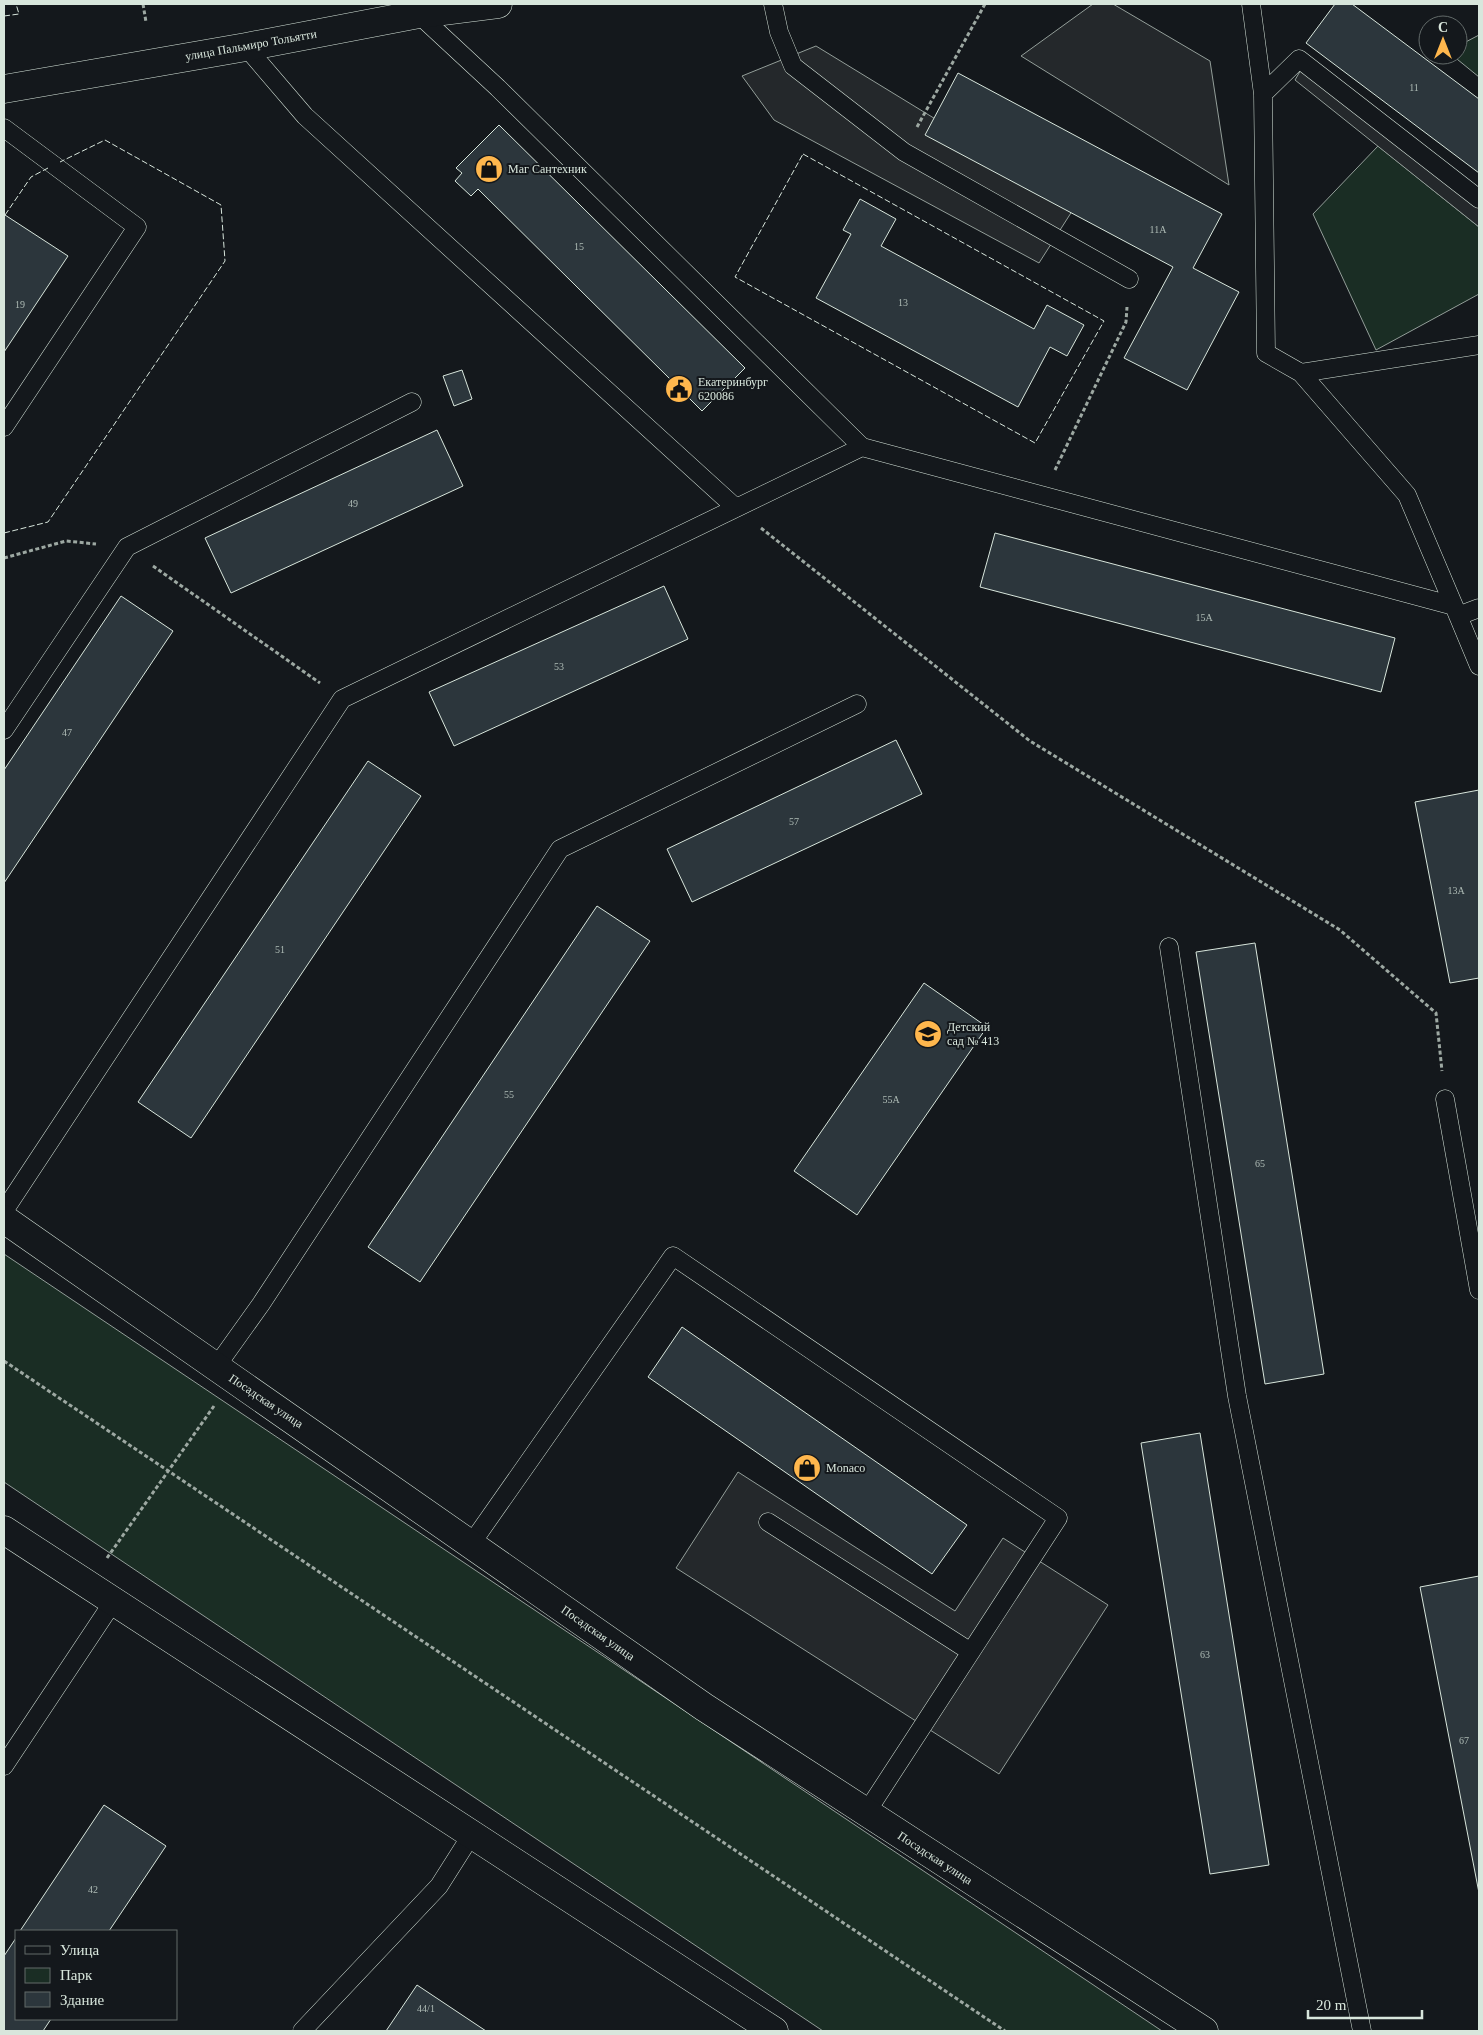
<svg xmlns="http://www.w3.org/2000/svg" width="1483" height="2035" viewBox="0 0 1483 2035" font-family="Georgia,serif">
<rect width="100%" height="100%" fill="#14181c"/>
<!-- green -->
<path fill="#1a2d24" stroke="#939e99" d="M1479,35V77L1452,55H1458V46Z
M1378,146L1479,227V294L1376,350L1313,214Z
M4,1254L1162,2031H823L4,1482Z"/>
<!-- parking -->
<path fill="#24282b" stroke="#939e99" d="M1093,4H1113L1210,61L1229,185L1021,56Z
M816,46L1076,205L1039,263L774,120L742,76Z
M1302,68L1479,207V227L1295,80Z
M738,1472L955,1611L1003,1538L1108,1605L999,1774L676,1568Z"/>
<!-- building -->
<path fill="#2c363c" stroke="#d8e6dc" d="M1335,4H1352L1479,99V173L1306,43Z
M958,73L1222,214L1193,268L1239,292L1187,390L1124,358L1173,267L925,135Z
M499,125L745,368L702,411L687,396L680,402L665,387L671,380L478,189L471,196L455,181L462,173L456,168Z
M860,199L896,219L881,246L1034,329L1047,305L1084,325L1067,356L1050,347L1018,407L816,298L851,234L843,230Z
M5,215L68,256L4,352V217Z
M462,370L472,399L454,406L443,376Z
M437,430L463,486L231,593L205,538Z
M995,533L1395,638L1381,692L980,587Z
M664,586L688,639L454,746L429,692Z
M121,596L173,631L4,883V770Z
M896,740L922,794L692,902L667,849Z
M368,761L421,796L191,1138L138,1102Z
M1479,790V978L1450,983L1415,802Z
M597,906L650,941L420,1282L368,1247Z
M1255,943L1324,1374L1265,1384L1196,952Z
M924,983L987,1027L857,1215L794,1171Z
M682,1327L967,1525L932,1574L648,1377Z
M1200,1433L1269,1865L1210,1874L1141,1443Z
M1479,1576V1893L1420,1587Z
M104,1805L166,1846L109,1931H20Z
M16,1938V2019H51L43,2031H4V1956Z
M417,1985L486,2031H386Z"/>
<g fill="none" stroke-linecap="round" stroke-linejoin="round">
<!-- service casing -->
<g stroke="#d8e6dc" stroke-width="19">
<path id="service" d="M773,4L779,32L793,66L904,152L1129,279
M1251,4L1263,94L1299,59L1479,199
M246,47L305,116L736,508
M1263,94L1266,353L1301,373L1407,495L1454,606
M4,128L137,227L4,427
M1301,373L1479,345
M862,447L1454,606L1479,666
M1458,616L1479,608
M4,730L127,547L412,402
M1169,947L1237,1396L1362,2031
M1445,1099L1479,1290
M4,1211L342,699L862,447L498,88L415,11
M216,1367L261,1304L560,849L857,704
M768,1522L971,1652
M471,1544L673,1256L1058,1518L866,1813
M4,1766L113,1602
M302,2031L439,1886L472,1834"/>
</g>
<!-- minor casing -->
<g stroke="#d8e6dc" stroke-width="29">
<path id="minor" d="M4,89L246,47L419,14L498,4"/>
</g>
<!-- tertiary casing -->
<g stroke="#d8e6dc" stroke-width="29">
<path id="tertiary" d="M4,1219L704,1707L1204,2031
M4,1530L774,2031"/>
</g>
<!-- path -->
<path stroke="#9da8a2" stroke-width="3" stroke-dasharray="4 2.5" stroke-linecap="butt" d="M143,4L146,22
M917,127L985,4
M1055,470L1126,322L1127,307
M761,528L1030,741L1340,930L1436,1013L1442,1071
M4,558L66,541L96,544
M153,566L320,683
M4,1361L1005,2031
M107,1558L214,1406"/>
<!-- service -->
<use href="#service" stroke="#14181c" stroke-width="18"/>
<!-- minor -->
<use href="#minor" stroke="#14181c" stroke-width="28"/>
<!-- tertiary -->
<use href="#tertiary" stroke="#14181c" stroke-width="28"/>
<!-- fence -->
<path stroke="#d8e6dc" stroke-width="1" stroke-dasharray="6 2.5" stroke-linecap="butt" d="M4,16L19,14L16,4
M803,154L1104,321L1035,443L735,277Z
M5,215L31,177L48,168
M4,533L48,522L225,261L221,205L105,140L60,162"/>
</g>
<!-- icons -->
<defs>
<g id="shop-disc" transform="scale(1.4375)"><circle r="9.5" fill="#ffb74d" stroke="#14181c"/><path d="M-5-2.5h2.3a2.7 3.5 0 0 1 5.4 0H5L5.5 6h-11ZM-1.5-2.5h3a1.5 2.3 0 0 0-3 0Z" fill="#111"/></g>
<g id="civic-disc" transform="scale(1.4375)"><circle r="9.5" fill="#ffb74d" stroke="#14181c"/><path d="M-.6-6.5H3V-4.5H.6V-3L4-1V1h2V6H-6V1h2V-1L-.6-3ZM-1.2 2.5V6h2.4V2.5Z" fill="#111"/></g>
<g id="school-disc" transform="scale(1.4375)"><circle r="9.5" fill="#ffb74d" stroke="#14181c"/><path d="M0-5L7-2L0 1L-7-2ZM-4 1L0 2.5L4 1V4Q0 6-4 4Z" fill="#111"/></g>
</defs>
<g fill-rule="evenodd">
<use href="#shop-disc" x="489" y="169"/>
<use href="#civic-disc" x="679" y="389"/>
<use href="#school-disc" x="928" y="1034"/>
<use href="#shop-disc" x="807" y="1468"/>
</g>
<g text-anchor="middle" stroke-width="4" stroke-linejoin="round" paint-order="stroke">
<!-- number labels -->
<g font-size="10" fill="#adbab4">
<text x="1414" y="91">11</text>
<text x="1158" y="233">11А</text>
<text x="579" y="250">15</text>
<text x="903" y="306">13</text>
<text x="20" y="308">19</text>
<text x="353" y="507">49</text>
<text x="1204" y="621">15А</text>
<text x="559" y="670">53</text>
<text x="67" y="736">47</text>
<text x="794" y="825">57</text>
<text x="1456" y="894">13А</text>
<text x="280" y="953">51</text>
<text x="509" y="1098">55</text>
<text x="891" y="1103">55А</text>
<text x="1260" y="1167">65</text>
<text x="1205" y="1658">63</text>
<text x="1464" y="1744">67</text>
<text x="93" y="1893">42</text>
<text x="426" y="2012">44/1</text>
</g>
<!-- street labels -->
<g font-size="12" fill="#d8e6dc" stroke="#14181c">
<text transform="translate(251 45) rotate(-10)" y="4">улица Пальмиро Тольятти</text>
<text transform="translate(266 1401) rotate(34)" y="4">Посадская улица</text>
<text transform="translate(598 1633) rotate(35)" y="4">Посадская улица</text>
<text transform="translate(935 1858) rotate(33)" y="4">Посадская улица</text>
</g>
<!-- poi labels -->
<g font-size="12" fill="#d8e6dc" stroke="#14181c" text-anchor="start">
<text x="508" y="173">Маг Сантехник</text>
<text x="698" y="386">Екатеринбург<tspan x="698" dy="14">620086</tspan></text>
<text x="947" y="1031">Детский<tspan x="947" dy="14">сад № 413</tspan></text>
<text x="826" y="1472">Monaco</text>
</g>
</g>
<!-- border -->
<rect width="1483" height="2035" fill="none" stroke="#d8e6dc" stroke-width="10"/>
<!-- legend -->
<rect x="15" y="1930" width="162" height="90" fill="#14181c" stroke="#626a69"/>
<rect x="25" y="1946" width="25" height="8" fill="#14181c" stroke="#626a69"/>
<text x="60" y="1955" font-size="15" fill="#d8e6dc">Улица</text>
<rect x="25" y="1968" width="25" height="15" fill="#1a2d24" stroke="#626a69"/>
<text x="60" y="1980" font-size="15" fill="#d8e6dc">Парк</text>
<rect x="25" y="1992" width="25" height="15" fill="#2c363c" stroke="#626a69"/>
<text x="60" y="2005" font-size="15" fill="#d8e6dc">Здание</text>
<!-- north arrow -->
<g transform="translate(1443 40)"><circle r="24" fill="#14181c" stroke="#626a69"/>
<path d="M0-4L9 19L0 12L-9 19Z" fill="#ffb74d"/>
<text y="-8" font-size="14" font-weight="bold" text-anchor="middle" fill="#d8e6dc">С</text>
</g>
<!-- scale -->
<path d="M1308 2010v8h114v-8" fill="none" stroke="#d8e6dc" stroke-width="2.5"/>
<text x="1316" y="2010" font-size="15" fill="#d8e6dc" stroke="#14181c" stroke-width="4" paint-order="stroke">20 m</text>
</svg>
